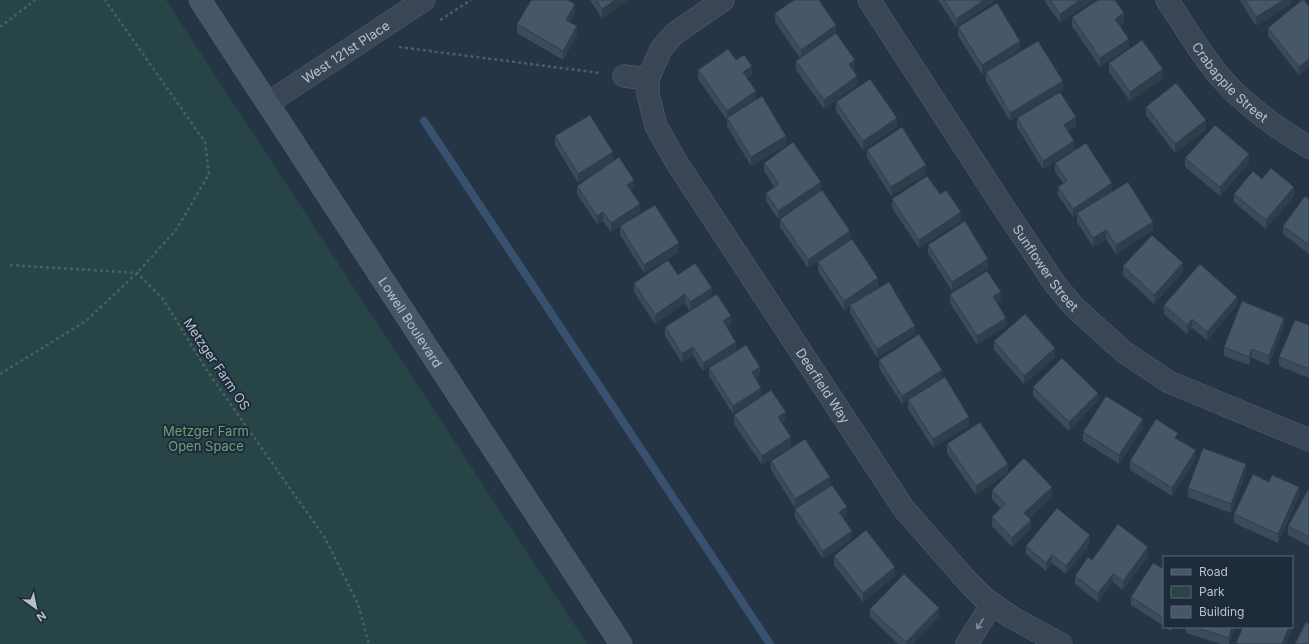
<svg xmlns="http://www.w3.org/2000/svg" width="1309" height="644" viewBox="0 0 1309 644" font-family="Inter,sans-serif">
<rect width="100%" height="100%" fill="#253546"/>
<!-- green -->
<path fill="#274446" d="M0,0H166L587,644H0Z"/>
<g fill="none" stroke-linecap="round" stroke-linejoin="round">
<!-- stream -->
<path stroke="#37516e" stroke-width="8" d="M424,121L770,644"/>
<!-- minor casing -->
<g stroke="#586472" stroke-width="23">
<g id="minor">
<path id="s1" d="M723,0L674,34L661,49L648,79V94L656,126L677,163L904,509L967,581L984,598L1011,617L1061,644"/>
<path id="s2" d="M869,0L1004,208L1055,284L1073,306L1124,352L1169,382L1309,440"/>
<path id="s3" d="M1167,0C1185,26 1201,55 1222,79C1246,106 1278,129 1309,147"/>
<path d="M624,76L648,79"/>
<path d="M967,644L992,604"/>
</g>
</g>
<!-- tertiary casing -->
<g stroke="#586472" stroke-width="23">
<g id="tertiary">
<path id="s4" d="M268,103L424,0"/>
</g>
</g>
<!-- secondary casing -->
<g stroke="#586472" stroke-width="23">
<g id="secondary">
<path id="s5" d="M200,0L621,644"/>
</g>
</g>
<!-- path -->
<path stroke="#466162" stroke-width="2.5" stroke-dasharray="3 3" stroke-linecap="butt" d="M440,20L471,0
M0,27L35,0
M399,47L600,73
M10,265L137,273L163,299L208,372L325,538L358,604L369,644
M0,374L86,321L137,273L176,230L209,174L205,142L105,0"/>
<!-- minor -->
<use href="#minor" stroke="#3a4655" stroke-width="22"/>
<!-- tertiary -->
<use href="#tertiary" stroke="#3a4655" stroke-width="22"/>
<!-- secondary -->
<use href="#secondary" stroke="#475568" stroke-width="22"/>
</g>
<!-- wall -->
<path fill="#3c4b5b" d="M590,0H628L602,18Z
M938,0H996L956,27Z
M1044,0H1093L1060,23Z
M1240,0H1291V4L1256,26Z
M1309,6V67L1299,75L1268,36V28Z
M575,13L570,22L577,35L563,60L517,33V24Z
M775,13L836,33L855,69L853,70L857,85L824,109L796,70V61L800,58L775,22Z
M1072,17L1124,22L1120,25L1129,47L1100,67L1072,26Z
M958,27L1020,50L982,74L958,36Z
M736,60L752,75L747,78L756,100L786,145L751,166L727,126V120L698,79V70Z
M1109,63L1163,78L1130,101L1109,72Z
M986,72L1063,89L1010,121L986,81Z
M836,102L897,127L863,150L836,111Z
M1146,107L1206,129L1175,153L1146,115Z
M1017,118L1076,126L1068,131L1074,150L1043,169L1017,127Z
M555,136L613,161L578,183L555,145Z
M867,150L926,174L891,196L867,158Z
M1185,158L1249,163L1220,196L1185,167Z
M764,163L821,190L778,219L766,201V193L774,187L764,171Z
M1055,163L1112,192L1153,230L1116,254L1106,239L1093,247L1077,222V214L1073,217L1058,195V187L1063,183L1055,172Z
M577,186L634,188L631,191L640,212L611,232L603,221L597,224L577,194Z
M1234,194L1294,196L1266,229L1234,202Z
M892,199L961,221L919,248L892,208Z
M1309,199V254L1283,234V226Z
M780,219L850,240L808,268L780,227Z
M620,226L679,252L644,273L620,235Z
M928,245L988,268L952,291L928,253Z
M818,262L878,287L862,298L915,334L877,358L850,313V306L844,310L818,271Z
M1123,266L1183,272L1154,304L1123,275Z
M678,275L712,296L690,311L685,303L655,324L634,292V283Z
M950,294L1001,301L997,303L1006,326L977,345L950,303Z
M1164,305H1237L1207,340L1192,328L1187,334L1164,314Z
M731,325L727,328L703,371L693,355L682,363L665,336V327Z
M1309,325V378L1279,366V357Z
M1284,327L1269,365L1252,358L1249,365L1224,356V347Z
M994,341L1055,357L1024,384L994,350Z
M879,360L942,379L914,397L969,426L933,448L908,409V400L902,404L879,368Z
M709,368L760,376L756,378L761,396L733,414L709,376Z
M1033,387L1098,401L1069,431L1033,396Z
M734,415L786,421L782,423L791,446L762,465L734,424Z
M1143,428L1119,464L1083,441V432Z
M1178,439L1196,459L1172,496L1130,470V461Z
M947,444L1008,473L976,495L947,453Z
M771,461L830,486L847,515L843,518L852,539L823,559L795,518V509L827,488L795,508L771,470Z
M1246,472L1231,513L1188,497V488Z
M1309,488V546L1288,535V526Z
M992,490L1052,495L1029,518L1031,529L1012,547L992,526V517L1001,509L992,499Z
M1299,496L1278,543L1234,523V514Z
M1090,544L1066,574L1052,563L1046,571L1026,554V546Z
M834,556L895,576L863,602L834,565Z
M1148,556L1123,590L1113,582L1098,602L1075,584V576L1092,560Z
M1164,569V626L1131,605V597Z
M870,609L939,616L912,644H898L870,617Z
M1165,627H1173L1171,631Z
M1186,627H1235L1229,644H1221L1186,633Z"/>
<!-- shaded-wall -->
<path fill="#313d4a" d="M615,0H628L602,18V9Z
M984,0H996L956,27V19Z
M1080,0H1093L1060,23V14Z
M1284,0H1291V4L1256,26V17Z
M575,4V13L566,28V20Z
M1124,13V22L1115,27V19Z
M836,25V33L801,59V50Z
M577,26V35L563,60V51Z
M1129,39V47L1100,67V58Z
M1020,41V50L982,74V65Z
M1309,59V67L1299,75V67Z
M855,60V69L849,73V64Z
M752,66V75L743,81V72Z
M1163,69V78L1130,101V92Z
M857,76V85L824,109V100Z
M1063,81V89L1010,121V113Z
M756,91V100L727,118V111Z
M1076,117V126L1064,133V125Z
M897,118V127L863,150V141Z
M1206,120V129L1175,153V144Z
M786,136V145L751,166V157Z
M1074,141V150L1043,169V161Z
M613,152V161L578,183V174Z
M1249,154V163L1220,196V187Z
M926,165V174L891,196V187Z
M634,180V188L627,194V185Z
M821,182V190L778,219V211Z
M1112,183V192L1073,217V209Z
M1294,187V196L1266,229V220Z
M640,204V212L611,232V223Z
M603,212V221L597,224V216Z
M961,212V221L919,248V240Z
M1153,222V230L1116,254V245Z
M1106,230V239L1093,247V238Z
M850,231V240L808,268V260Z
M679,243V252L644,273V265Z
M988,259V268L952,291V282Z
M1183,263V272L1154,304V295Z
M878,278V287L844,310V301Z
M712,288V296L690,311V302Z
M1001,292V301L993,305V296Z
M685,294V303L655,324V315Z
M1237,297V305L1207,340V332Z
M731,316V325L723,330V321Z
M1006,318V326L977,345V336Z
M1284,318V327L1269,365V356Z
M1192,319V328L1187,334V325Z
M915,326V334L877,358V349Z
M736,342V351L703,371V363Z
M693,347V355L682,363V354Z
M1055,348V357L1024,384V376Z
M1252,349V358L1249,365V357Z
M760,367V376L752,380V372Z
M942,370V379L902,404V396Z
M761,388V396L733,414V406Z
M1098,393V401L1069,431V422Z
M786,412V421L778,426V417Z
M969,417V426L933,448V439Z
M1143,419V428L1119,464V455Z
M791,437V446L762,465V456Z
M1196,450V459L1172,496V488Z
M1008,464V473L976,495V486Z
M1246,464V472L1231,513V504Z
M830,477V486L795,508V499Z
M1052,487V495L1024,522V513Z
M1299,487V496L1278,543V534Z
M847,507V515L839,521V512Z
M1031,520V529L1012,547V538Z
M852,531V539L823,559V551Z
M1090,535V544L1066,574V566Z
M1148,547V556L1123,590V581Z
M1052,555V563L1046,571V563Z
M895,567V576L863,602V593Z
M1113,574V582L1098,602V593Z
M939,608V616L912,644H906V642Z
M1293,618V627L1286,644H1282L1289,627H1292V621Z
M1232,627H1235L1229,644V638Z"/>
<!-- building -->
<path fill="#46576a" stroke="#313d4a" d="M531,0H568L575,4L566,20L577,26L563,51L517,24Z
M596,0H615L602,9Z
M794,0H819L836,25L801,50L775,13Z
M944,0H984L956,19Z
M1050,0H1080L1060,14Z
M1098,0H1115L1124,13L1115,19L1129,39L1100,58L1072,17Z
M1245,0H1284L1256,17Z
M1302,0H1304L1309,6V59L1299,67L1268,28Z
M997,3L1020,41L982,65L958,27Z
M836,33L855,60L849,64L857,76L824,100L796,61Z
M1142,40L1163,69L1130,92L1109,63Z
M1038,41L1063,81L1010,113L986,72Z
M728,49L736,60L744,55L752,66L743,72L756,91L727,111L698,70Z
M870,79L897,118L863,141L836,102Z
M1176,83L1206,120L1175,144L1146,107Z
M1060,92L1076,117L1064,125L1074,141L1043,161L1017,118Z
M762,96L786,136L751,157L727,118Z
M590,115L613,152L578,174L555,136Z
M1215,125L1249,154L1220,187L1185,158Z
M902,127L926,165L891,187L867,150Z
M793,142L821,182L778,211L766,193L779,184L764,163Z
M1086,143L1112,183L1073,209L1058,187L1067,181L1055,163Z
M619,157L634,180L627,185L640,204L611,223L603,212L597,216L577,186Z
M1271,168L1294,187L1266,220L1234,194L1253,171L1262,179Z
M927,176L940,194L946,190L961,212L919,240L892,199Z
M1128,182L1153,222L1116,245L1106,230L1093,238L1077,213Z
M822,190L850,231L808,260L780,219Z
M1305,196L1309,199V245L1283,226Z
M655,205L679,243L644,265L620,226Z
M965,221L988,259L952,282L928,245Z
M1152,235L1183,263L1154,295L1123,266Z
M852,239L878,278L844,301L818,262Z
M668,260L678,275L695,263L712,288L690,302L685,294L655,315L634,283Z
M1200,264L1237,297L1207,332L1192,319L1187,325L1164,305Z
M987,271L1001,292L993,296L1006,318L977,336L950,294Z
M889,282L915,326L877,349L850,305Z
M717,294L731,316L723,321L736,342L703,363L693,347L682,354L665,327Z
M1242,301L1284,318L1269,356L1252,349L1249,357L1224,347Z
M1025,314L1055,348L1024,376L994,341Z
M1295,320L1309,325V369L1279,357Z
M919,334L942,370L902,396L879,360Z
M746,345L760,367L752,372L761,388L733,406L709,368Z
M1062,358L1098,393L1069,422L1033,387Z
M945,377L969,417L933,439L908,400Z
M771,390L786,412L778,417L791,437L762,456L734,415Z
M1106,396L1143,419L1119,455L1083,432Z
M1156,419L1178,433L1175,438L1196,450L1172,488L1130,461Z
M980,422L1008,464L976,486L947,444Z
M805,439L830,477L795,499L771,461Z
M1203,448L1246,464L1231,504L1188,488Z
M1024,458L1052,487L1024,513L1031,520L1012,538L992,517L1005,504L992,490Z
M1253,474L1269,482L1272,475L1299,487L1278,534L1234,514Z
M832,485L847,507L839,512L852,531L823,551L795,509Z
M1309,488V537L1288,526Z
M1057,508L1090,535L1066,566L1052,555L1046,563L1026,546Z
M1118,524L1148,547L1123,581L1113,574L1098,593L1075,576L1088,557L1092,560Z
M866,530L895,567L863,593L834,556Z
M1153,563L1164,569V618L1131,597Z
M904,574L939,608L906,642L870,609Z
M1306,622L1309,624V644H1295Z
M1194,627H1232L1229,638Z
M1243,627H1289L1282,644H1239L1236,643Z"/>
<!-- one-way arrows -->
<defs><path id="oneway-shaft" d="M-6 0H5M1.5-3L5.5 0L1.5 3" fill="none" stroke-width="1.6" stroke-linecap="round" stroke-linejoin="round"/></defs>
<use stroke="#7f8a98" href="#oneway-shaft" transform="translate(980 624) rotate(122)"/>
<g text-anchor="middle" stroke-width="4" stroke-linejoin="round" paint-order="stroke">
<!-- street labels -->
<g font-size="13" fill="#b7c1ce" stroke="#1e2b3a">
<text dy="5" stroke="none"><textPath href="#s4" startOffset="93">West 121st Place</textPath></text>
<text dy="5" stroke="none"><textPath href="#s3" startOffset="104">Crabapple Street</textPath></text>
<text dy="5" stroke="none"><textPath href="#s2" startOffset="321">Sunflower Street</textPath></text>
<text dy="5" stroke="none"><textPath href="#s5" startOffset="385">Lowell Boulevard</textPath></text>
<text transform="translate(217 364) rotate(56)" y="5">Metzger Farm OS</text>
<text dy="5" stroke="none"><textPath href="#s1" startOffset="469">Deerfield Way</textPath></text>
</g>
<!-- park labels -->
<g font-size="13" fill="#6da176" stroke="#1e2b3a">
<text x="206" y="436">Metzger Farm<tspan x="206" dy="15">Open Space</tspan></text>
</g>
</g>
<!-- legend -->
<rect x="1163" y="556" width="130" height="72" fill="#1e2b3a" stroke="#5b6775"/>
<rect x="1171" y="569" width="20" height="6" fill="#475568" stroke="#5b6775"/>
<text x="1199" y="576" font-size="12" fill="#b7c1ce">Road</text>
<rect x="1171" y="586" width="20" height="12" fill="#274446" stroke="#5b6775"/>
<text x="1199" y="596" font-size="12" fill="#b7c1ce">Park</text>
<rect x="1171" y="606" width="20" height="12" fill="#46576a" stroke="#5b6775"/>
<text x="1199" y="616" font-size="12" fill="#b7c1ce">Building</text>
<!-- north arrow -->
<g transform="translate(36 608) rotate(147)" stroke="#1e2b3a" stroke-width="3" paint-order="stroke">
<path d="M0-3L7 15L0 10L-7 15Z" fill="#b7c1ce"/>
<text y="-6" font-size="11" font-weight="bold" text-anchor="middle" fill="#b7c1ce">N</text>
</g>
</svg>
